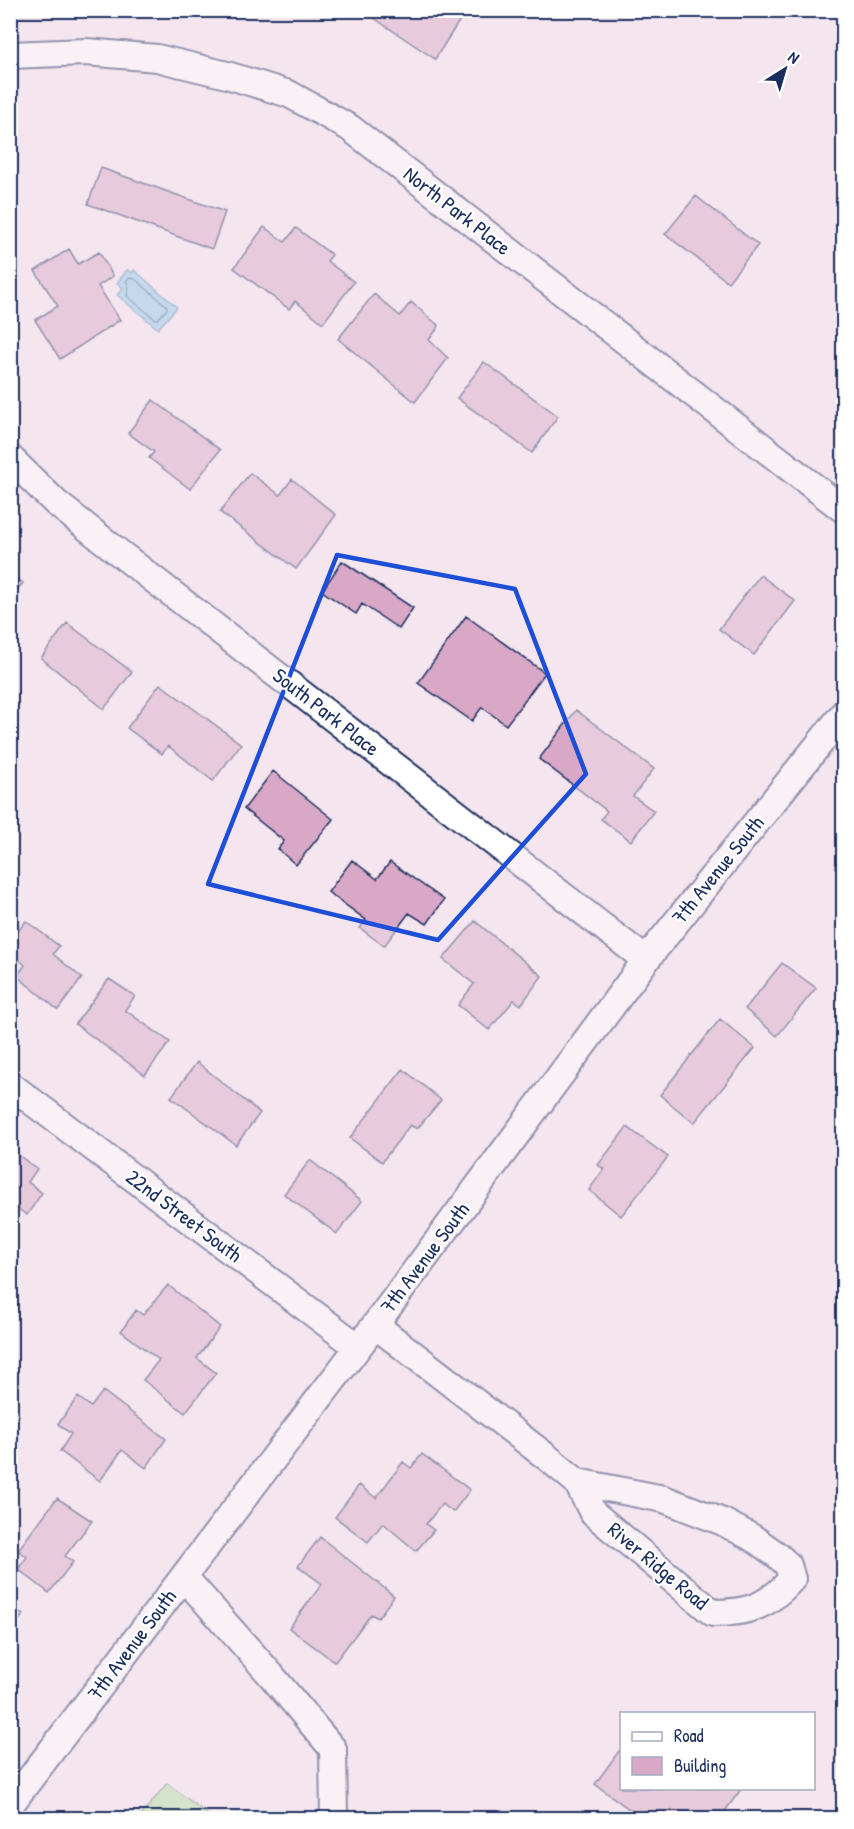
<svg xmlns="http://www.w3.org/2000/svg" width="854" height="1829" viewBox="0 0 854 1829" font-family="'Patrick Hand',sans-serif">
<rect width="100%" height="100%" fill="#f4e5ee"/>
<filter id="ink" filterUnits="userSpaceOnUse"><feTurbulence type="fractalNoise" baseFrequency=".0167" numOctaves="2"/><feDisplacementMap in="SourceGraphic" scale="12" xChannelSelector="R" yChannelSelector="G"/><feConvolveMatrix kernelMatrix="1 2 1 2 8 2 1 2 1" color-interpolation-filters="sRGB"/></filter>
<g filter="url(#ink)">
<!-- green -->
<path fill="#b2e09f" stroke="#66887e" stroke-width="1.5" d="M167,1783L211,1817L210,1818H139Z"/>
<!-- water -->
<path fill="#89caea" stroke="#5d8cb2" stroke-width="1.5" d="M127,270L132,273L134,270L177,307L158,329L117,295L123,288L117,283Z"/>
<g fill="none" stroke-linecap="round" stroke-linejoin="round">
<!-- shore -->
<path stroke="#476d96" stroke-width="1.5" d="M129,278L135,279L167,306V309L158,319H155L127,296L129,287L126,281Z"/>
</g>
<!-- building -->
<path fill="#d9a8c7" stroke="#1b2f5e" stroke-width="1.5" d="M362,10H462L465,12L435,59Z
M101,168L225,212L212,249L88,204Z
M696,196L758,245L728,282L665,234Z
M264,227L285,242L296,228L332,255L327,261L354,282L323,323L295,301L289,309L234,268Z
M69,249L78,264L99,252L113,276L98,286L120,320L60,359L35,320L58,306L35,271Z
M374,294L400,316L411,302L439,326L429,340L448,358L415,402L338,339Z
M484,362L558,416L532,453L457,398Z
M153,400L220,450L190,489L149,458L154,452L128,433Z
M250,473L280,495L292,479L336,515L296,569L220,512Z
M342,561L413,608L399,629L362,604L356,614L322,591Z
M10,573L23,583L10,598Z
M760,575L795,601L754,655L719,629Z
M466,616L545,673L506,725L482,707L472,721L418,683Z
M67,623L132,672L104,709L41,658Z
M160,684L241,744L213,781L168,746L162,754L127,728Z
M576,710L654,769L633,796L654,811L631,841L601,819L607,811L539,759Z
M273,771L333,819L296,865L278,849L284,841L244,809Z
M352,860L377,879L390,862L444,900L427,924L409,913L384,946L360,928L366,920L328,892Z
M26,921L59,946L53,954L82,978L58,1010L17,976L25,965L10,952V941Z
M475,921L542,976L521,1005L514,1000L489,1030L458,1005L474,984L443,959Z
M782,963L816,988L777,1036L745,1009Z
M109,979L135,996L125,1010L170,1042L145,1075L75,1024Z
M720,1019L755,1048L694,1123L660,1095Z
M197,1062L260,1113L236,1145L171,1097Z
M403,1069L441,1100L417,1129L410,1125L382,1162L350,1138Z
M627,1127L668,1157L621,1216L589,1190L604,1169L598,1165Z
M10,1149L37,1169L28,1182L42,1193L27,1215L11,1204L10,1205Z
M310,1160L362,1201L337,1234L284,1194Z
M168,1285L220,1327L197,1358L216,1373L185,1413L143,1380L159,1360L121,1331L136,1310L143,1315Z
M103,1391L166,1439L146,1468L122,1450L100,1481L60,1451L71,1434L58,1424L78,1397L91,1407Z
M422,1454L470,1490L453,1512L442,1504L426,1524L434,1530L416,1551L383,1523L368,1542L335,1517L359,1485L376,1498L403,1462L411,1468Z
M57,1498L92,1521L65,1556L73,1562L49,1593L18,1569L27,1557L18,1550Z
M320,1537L394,1596L378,1618L371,1614L335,1662L289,1628L322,1584L298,1566Z
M10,1606L23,1615L10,1632Z
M619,1751L622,1753V1788H742L720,1818H641L595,1784Z"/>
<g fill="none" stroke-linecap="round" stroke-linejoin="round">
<!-- street casing -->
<g stroke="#1b2f5e" stroke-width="30">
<path id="street" d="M10,55L86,52L157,58L227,75L289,94L350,128L844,510
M10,458L56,503L122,555L646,960
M10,1085L358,1347
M375,1325L548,1458L577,1482L593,1513L713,1613C749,1613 768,1606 792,1579L788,1565L777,1555L753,1538L723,1522L664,1499L577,1482
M184,1577L271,1675L333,1749L334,1818
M10,1805L375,1325L646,960L844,713"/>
</g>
<!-- street -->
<use href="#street" stroke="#fff" stroke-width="26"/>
</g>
</g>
<!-- marked area -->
<path d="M0 0H854V1829H0ZM337,555L515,589L586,774L438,940L208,884Z" fill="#f4e5ee" fill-opacity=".55" fill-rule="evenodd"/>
<path fill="none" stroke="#1d4ed8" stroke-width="4.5" stroke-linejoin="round" d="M337,555L515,589L586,774L438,940L208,884Z"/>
<g text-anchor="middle" stroke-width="4.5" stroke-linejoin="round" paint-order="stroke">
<!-- street labels -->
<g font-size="21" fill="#1b2f5e" stroke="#fff">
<text transform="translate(457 211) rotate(38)" y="7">North Park Place</text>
<text transform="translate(326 712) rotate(38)" y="7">South Park Place</text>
<text transform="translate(718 870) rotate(-51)" y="7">7th Avenue South</text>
<text transform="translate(184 1216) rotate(37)" y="7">22nd Street South</text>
<text transform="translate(425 1258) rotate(-53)" y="7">7th Avenue South</text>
<text transform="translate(658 1566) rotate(40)" y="7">River Ridge Road</text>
<text transform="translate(132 1645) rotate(-53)" y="7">7th Avenue South</text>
</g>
</g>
<!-- margin -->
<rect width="854" height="1829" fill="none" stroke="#fff" stroke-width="36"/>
<rect x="18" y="18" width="818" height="1793" fill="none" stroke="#1b2f5e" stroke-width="2" filter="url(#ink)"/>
<!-- legend -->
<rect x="620" y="1712" width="195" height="78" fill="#ffffff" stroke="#a4acbf" stroke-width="1.5"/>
<rect x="632" y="1732" width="30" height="9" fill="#ffffff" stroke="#a4acbf" stroke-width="1.5"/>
<text x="674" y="1742" font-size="18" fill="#1b2f5e">Road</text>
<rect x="632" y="1757" width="30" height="18" fill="#d9a8c7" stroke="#a4acbf" stroke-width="1.5"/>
<text x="674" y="1772" font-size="18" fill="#1b2f5e">Building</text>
<!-- north arrow -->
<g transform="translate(785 69) rotate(37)" stroke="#ffffff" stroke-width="4.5" paint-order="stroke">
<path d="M0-4.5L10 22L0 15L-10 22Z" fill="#1b2f5e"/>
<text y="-9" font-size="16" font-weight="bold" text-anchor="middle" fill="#1b2f5e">N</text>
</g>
</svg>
